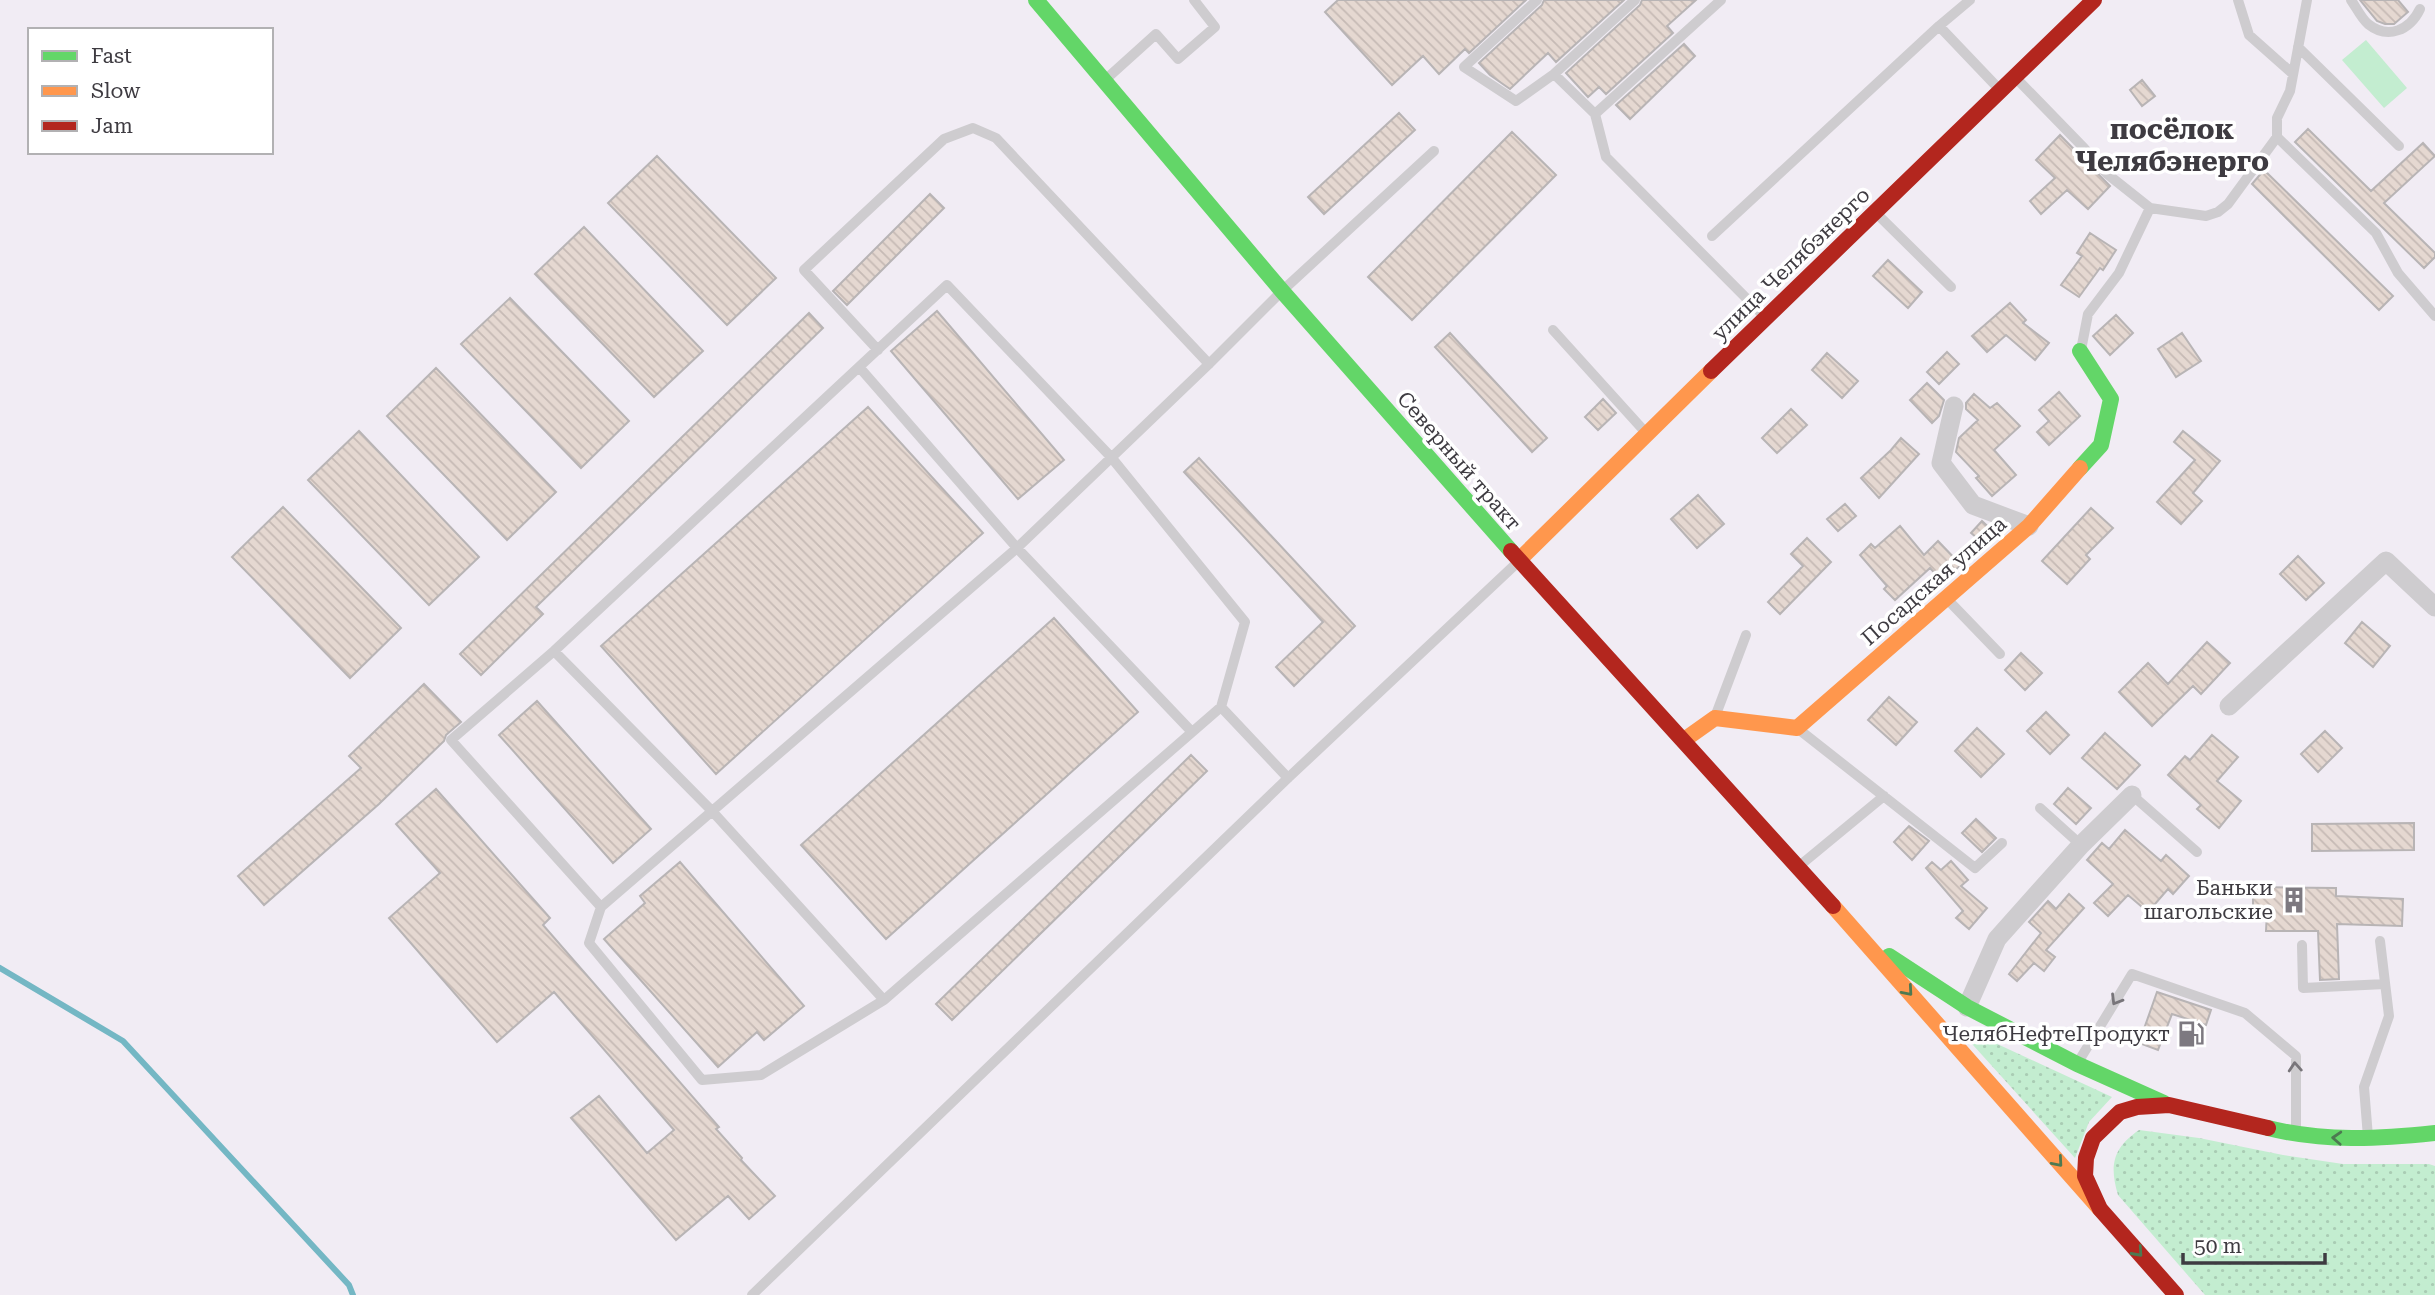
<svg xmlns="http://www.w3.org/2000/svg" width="2435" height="1295" viewBox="0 0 2435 1295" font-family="'Roboto Serif',serif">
<defs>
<pattern id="grass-dots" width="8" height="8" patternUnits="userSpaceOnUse" patternTransform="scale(1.75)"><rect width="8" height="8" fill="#c3edd0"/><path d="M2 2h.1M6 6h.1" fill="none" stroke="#a9ccb4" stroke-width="1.8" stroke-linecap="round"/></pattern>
<pattern id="building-back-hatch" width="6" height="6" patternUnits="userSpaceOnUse" patternTransform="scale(1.75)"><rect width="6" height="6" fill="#e5d8d1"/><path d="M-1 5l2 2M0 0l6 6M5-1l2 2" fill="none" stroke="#c6bab5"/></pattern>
</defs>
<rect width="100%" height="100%" fill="#f1ecf4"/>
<!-- grass -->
<path fill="url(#grass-dots)" d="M1954,1024L2112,1097L2089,1122L2075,1158Z
M2139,1130L2199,1138L2283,1155L2343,1164H2429L2435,1166V1295H2205L2118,1195C2109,1165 2113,1148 2139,1130Z"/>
<!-- pitch -->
<path fill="#c3edd0" d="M2366,40L2407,88L2384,108L2342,60Z"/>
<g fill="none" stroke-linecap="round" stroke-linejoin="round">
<!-- stream -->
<path stroke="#74b7c4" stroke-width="6" d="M0,968L123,1041L349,1285L353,1295"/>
</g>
<!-- building -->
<path fill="url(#building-back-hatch)" stroke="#b8b4b5" stroke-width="2" d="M1338,0H1526L1469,53L1465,49L1439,74L1423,56L1392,85L1325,12Z
M1544,0H1624L1556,62L1548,53L1510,89L1490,75L1479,63L1542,5Z
M1642,0H1696L1667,26L1673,33L1606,94L1599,87L1588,97L1566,73L1640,5Z
M2360,0H2398L2408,12L2394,24H2385L2377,21Z
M1684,44L1695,56L1630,119L1616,105Z
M2142,80L2155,96L2142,106L2130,90Z
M1399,113L1415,130L1324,214L1308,197Z
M2308,129L2371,191L2423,143L2435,156L2384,203L2435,253V257L2424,268L2295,142Z
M1512,132L1556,175L1412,320L1368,277Z
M2060,135L2110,186L2088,209L2067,190L2041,214L2030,201L2055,178L2036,160Z
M657,156L776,278L727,325L608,203Z
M2264,170L2393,296L2379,310L2252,184Z
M930,194L944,208L847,305L833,291Z
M584,227L703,351L654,397L535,274Z
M2090,233L2116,250L2103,270L2100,268L2079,297L2061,285L2082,256L2077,253Z
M1888,260L1922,292L1908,308L1873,276Z
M510,298L629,421L581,468L461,344Z
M2010,303L2026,320L2023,323L2049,343L2035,360L2006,335L1987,352L1972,336Z
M937,311L1064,460L1018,499L891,351Z
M809,313L823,328L536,607L543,614L481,675L460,654Z
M2116,315L2133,333L2110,355L2093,336Z
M1450,333L1547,438L1532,452L1435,347Z
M2182,333L2201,361L2176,377L2158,349Z
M1947,352L1959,364L1939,384L1927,372Z
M1827,353L1858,381L1842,398L1812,370Z
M436,368L556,492L507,540L387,416Z
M1927,383L1944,400L1939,416L1932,423L1910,400Z
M2059,392L2080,416L2049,445L2037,432L2049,421L2039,410Z
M1974,394L1990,408L1997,403L2020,426L1994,450L2016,475L1992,496L1976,478L1979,476L1956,452L1959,438L1978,420L1966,409V403Z
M1603,399L1616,413L1598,430L1585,417Z
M868,407L983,533L716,774L601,646Z
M1791,409L1807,425L1777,453L1762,438Z
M359,431L479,557L429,605L308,480Z
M2183,431L2220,461L2193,493L2202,501L2181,524L2157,502L2195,460L2174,442Z
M1901,438L1919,454L1879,498L1861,478L1891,450Z
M1199,458L1355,626L1294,686L1276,667L1323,622L1184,472Z
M1698,495L1724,524L1697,548L1671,519Z
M1845,504L1856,516L1838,531L1827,519Z
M283,507L401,628L350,678L232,557Z
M2091,508L2113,528L2086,555L2090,559L2067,584L2042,561Z
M1982,521L1996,534L1984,544L1971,533Z
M1900,526L1924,555L1938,541L1961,565L1942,581L1930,568L1895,600L1884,589L1887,586L1860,555L1871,544L1875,548Z
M1807,538L1831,562L1780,614L1768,602L1803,566L1791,554Z
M2298,556L2324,583L2306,600L2280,574Z
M1054,618L1138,712L886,939L801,845Z
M2362,622L2390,646L2373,667L2345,643Z
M2207,642L2230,663L2201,694L2193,686L2152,726L2119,692L2148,663L2168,684Z
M2021,653L2042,673L2025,690L2005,670Z
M424,684L461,722L446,735L444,741L379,804L264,905L238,876L361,768L349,756Z
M1889,697L1917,722L1896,745L1868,720Z
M537,701L651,829L613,863L499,735Z
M2046,712L2069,735L2050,754L2027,731Z
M1977,728L2004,754L1981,777L1955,751Z
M2325,731L2342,748L2318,772L2301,754Z
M2105,733L2140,765L2117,789L2082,758Z
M2212,735L2238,757L2217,781L2241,801L2219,828L2197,809L2201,805L2168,775L2185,756L2190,760Z
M1191,755L1207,771L952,1020L936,1004Z
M2068,788L2091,808L2076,824L2054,804Z
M436,789L550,918L543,925L719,1127L716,1129L742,1158L741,1160L775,1196L749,1219L728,1196L676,1240L571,1118L599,1096L647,1153L674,1130L554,992L497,1042L389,918L440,873L396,824Z
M1976,819L1996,838L1982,852L1962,833Z
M2414,823V850L2312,851V824Z
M1909,826L1929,841L1912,860L1894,842Z
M2125,830L2161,861L2166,855L2189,876L2173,894L2168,889L2148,912L2128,895L2108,916L2094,903L2113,884L2087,860L2102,843L2109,849Z
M1951,861L1968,880L1961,886L1987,908L1969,929L1956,918L1963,911L1926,868L1932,862L1941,870Z
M680,862L804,1006L764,1040L757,1032L718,1067L604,939L645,903L640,896Z
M2253,887L2336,888V896L2403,899L2402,926L2337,924L2339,979L2320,980L2318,931H2266L2267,912H2253Z
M2069,894L2084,908L2046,950L2055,957L2044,971L2034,963L2017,981L2009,974L2041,933L2029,922L2048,901L2056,909Z
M2157,992L2211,1010L2206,1025L2172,1014L2158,1050L2139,1043Z"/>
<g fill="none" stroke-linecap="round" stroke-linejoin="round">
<!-- lane -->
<path stroke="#cecccf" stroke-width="10" d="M1537,0L1464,67L1516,101L1554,74L1635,0
M2238,0L2249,35L2293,74
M2351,0C2356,7 2361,18 2368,24C2388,40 2410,30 2420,9
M1939,26L1970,0
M2298,47L2399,146
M1554,74L1595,114L1606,157L1765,317
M2015,77L2084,148L2106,173L2150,208L2206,216L2218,212L2228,204L2277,137L2376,233L2398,273L2435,316
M1105,80L1156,34L1178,59L1215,27L1194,0
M1595,114L1721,0
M2277,137V118L2290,91L2307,0
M1875,212L1951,287
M1712,236L1939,26L2000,90
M1553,330L1647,434
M878,350L804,270L944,139L973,128L996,138L1209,364
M2081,350L2088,314L2119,273L2150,208
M860,368L1017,548L1192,732
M1947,599L2000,654
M554,651L712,811L884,1000L1221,707L1288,778
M1715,717L1746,635
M1797,728L1975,868L2002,843
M2132,795L2197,852
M2040,808L2081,845
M1798,867L1884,796
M601,907L1017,548L1209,364L1282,291L1434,151
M2302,945L2303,988L2385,984
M884,1000L761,1075L702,1080L589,943L601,907L451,740L554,651L947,285L1111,457L1245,622L1221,707
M2077,1064L2132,974L2245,1013L2296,1056V1134
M2368,1137L2364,1087L2389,1016L2380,941
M752,1295L1288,778L1519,561"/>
<!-- street -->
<path stroke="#cecccf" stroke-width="19" d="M1954,406L1941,463L1973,505L2029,526
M2229,706L2386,561L2435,607
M1967,1007L1997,939L2081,845L2132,795"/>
<!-- fast -->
<path stroke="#63d668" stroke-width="16" d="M1036,0L1282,291L1511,551
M2080,351L2111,399L2101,445L2080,468
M1889,956L1967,1007L2077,1064L2164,1103
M2268,1128C2324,1142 2379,1139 2435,1133"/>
<!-- slow -->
<path stroke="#ff974d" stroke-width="16" d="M1519,560L1711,371
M1684,740L1715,718L1797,728L2029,526L2080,468
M1833,906L2100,1209"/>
<!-- jam -->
<path stroke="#b3261e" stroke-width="16" d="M1711,371L2094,0
M1511,551L1833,906
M2176,1295L2100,1209L2085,1176L2086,1158L2093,1138L2120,1112L2137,1107L2169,1105L2268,1128"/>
</g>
<!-- one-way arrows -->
<defs><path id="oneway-chevron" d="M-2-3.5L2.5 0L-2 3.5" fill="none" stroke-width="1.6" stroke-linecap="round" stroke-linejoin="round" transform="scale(1.75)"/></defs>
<g stroke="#4d7951">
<use href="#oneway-chevron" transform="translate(1908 991) rotate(49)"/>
<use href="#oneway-chevron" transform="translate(2337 1138) rotate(-177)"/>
<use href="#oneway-chevron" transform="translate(2058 1162) rotate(49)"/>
<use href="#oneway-chevron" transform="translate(2138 1252) rotate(48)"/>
</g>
<g stroke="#78757a">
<use href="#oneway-chevron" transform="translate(2116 1000) rotate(121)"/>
<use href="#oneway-chevron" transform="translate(2295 1067) rotate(-94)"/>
</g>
<!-- icons -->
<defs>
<g id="building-bare" transform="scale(2.1)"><path d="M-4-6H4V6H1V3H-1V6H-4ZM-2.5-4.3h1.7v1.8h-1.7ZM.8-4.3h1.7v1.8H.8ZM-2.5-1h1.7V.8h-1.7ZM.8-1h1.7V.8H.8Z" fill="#7d7980" stroke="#fff" stroke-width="2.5" paint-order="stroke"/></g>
<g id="fuel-bare" transform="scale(2.1)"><path d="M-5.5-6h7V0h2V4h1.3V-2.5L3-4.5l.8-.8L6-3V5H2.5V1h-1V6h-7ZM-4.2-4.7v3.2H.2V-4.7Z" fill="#7d7980" stroke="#fff" stroke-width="2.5" paint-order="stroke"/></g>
</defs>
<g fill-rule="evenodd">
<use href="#building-bare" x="2294" y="900"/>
<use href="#fuel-bare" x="2191" y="1034"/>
</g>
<g text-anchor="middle" stroke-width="7" stroke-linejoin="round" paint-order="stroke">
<!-- street labels -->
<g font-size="21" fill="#3e3b41" stroke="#fff">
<text transform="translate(1791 264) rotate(-44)" y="7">улица Челябэнерго</text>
<text transform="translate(1459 461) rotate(49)" y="7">Северный тракт</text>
<text transform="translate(1934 581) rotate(-41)" y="7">Посадская улица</text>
</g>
<!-- poi labels -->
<g font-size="21" fill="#3e3b41" stroke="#fff" text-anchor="end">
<text x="2273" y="895">Баньки<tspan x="2273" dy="24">шагольские</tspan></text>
<text x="2170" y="1041">ЧелябНефтеПродукт</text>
</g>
<!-- district labels -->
<g font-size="28" font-weight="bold" fill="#3e3b41" stroke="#fff">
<text x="2172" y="139">посёлок<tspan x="2172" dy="32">Челябэнерго</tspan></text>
</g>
</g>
<!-- legend -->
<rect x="28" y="28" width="245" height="126" fill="#ffffff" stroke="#b2b1b3" stroke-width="2"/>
<rect x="42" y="51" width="35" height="10" fill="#63d668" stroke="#b2b1b3" stroke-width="2"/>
<text x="91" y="63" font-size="21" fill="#3e3b41">Fast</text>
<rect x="42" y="86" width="35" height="10" fill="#ff974d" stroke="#b2b1b3" stroke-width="2"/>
<text x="91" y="98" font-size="21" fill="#3e3b41">Slow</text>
<rect x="42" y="121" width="35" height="10" fill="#b3261e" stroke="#b2b1b3" stroke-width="2"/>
<text x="91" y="133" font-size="21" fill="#3e3b41">Jam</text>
<!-- scale -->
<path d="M2183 1253v10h142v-10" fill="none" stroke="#3e3b41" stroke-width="3.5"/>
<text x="2194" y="1253" font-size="21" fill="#3e3b41" stroke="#ffffff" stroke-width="5" paint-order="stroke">50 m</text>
</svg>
